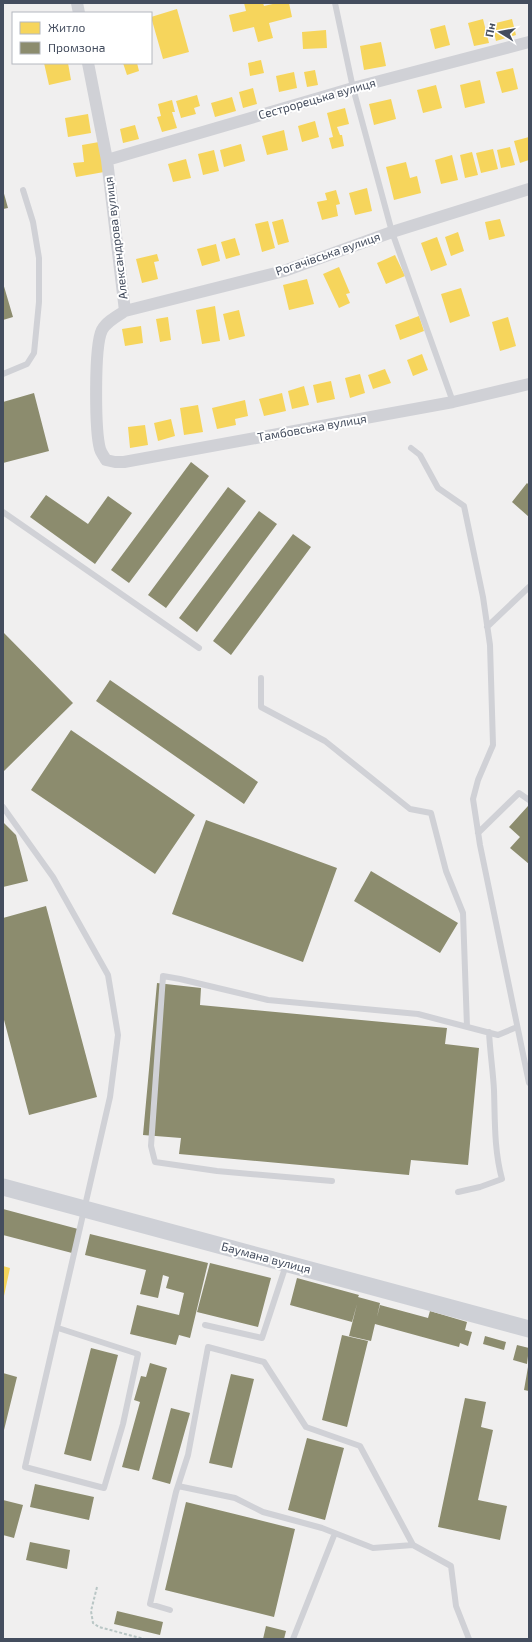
<svg xmlns="http://www.w3.org/2000/svg" width="532" height="1642" viewBox="0 0 532 1642" font-family="'Exo 2',sans-serif">
<rect width="100%" height="100%" fill="#f0efef"/>
<!-- homes -->
<path fill="#f6d55c" d="M244,3H263L264,6L277,3H289L292,17L269,23L273,38L258,42L254,27L233,32L229,15L246,11Z
M177,9L189,52L163,59L151,17Z
M483,19L489,43L474,46L468,23Z
M512,19L516,35L496,41L492,24Z
M445,25L450,45L435,49L430,29Z
M326,30L327,48L303,49L302,32Z
M381,42L386,66L364,70L360,46Z
M261,60L264,73L250,76L248,63Z
M44,63H68L71,80L49,85Z
M123,63H137L139,71L127,75Z
M513,68L518,89L502,93L496,72Z
M315,70L318,85L307,87L304,72Z
M294,72L297,88L279,92L276,76Z
M480,80L485,103L465,108L460,85Z
M436,85L442,108L423,113L417,90Z
M253,88L257,104L243,108L239,92Z
M197,95L200,106L194,108L196,114L181,118L176,101Z
M232,97L236,111L215,117L211,103Z
M391,99L396,119L374,125L369,104Z
M172,100L175,112H172L177,128L162,132L157,117L161,116L158,104Z
M345,108L349,124L337,127L340,135H342L344,146L332,149L329,138L333,137L327,113Z
M88,114L91,133L68,137L65,118Z
M315,121L319,137L302,142L298,126Z
M135,125L139,139L123,143L120,129Z
M284,130L288,150L267,155L262,136Z
M529,137V160L520,163L514,141Z
M99,142L104,172L76,177L73,163L84,162L82,145Z
M241,144L245,161L224,167L220,150Z
M510,147L515,165L501,168L497,150Z
M493,149L498,169L481,173L476,153Z
M214,150L219,171L203,175L198,154Z
M472,152L478,175L465,178L460,155Z
M452,155L458,180L441,184L435,160Z
M186,159L191,178L173,182L168,164Z
M406,162L410,178L417,176L421,193L394,200L386,167Z
M367,188L372,211L355,215L349,193Z
M336,190L340,204L336,205L338,216L322,220L317,202L327,200L325,193Z
M283,219L289,242L278,245L272,222Z
M500,219L505,236L489,240L485,222Z
M268,221L275,248L262,252L255,224Z
M458,232L464,251L451,256L445,237Z
M437,237L447,265L431,271L421,243Z
M235,238L240,255L226,259L221,242Z
M216,244L220,261L202,266L197,249Z
M157,254L159,261L154,262L158,279L142,283L136,259Z
M395,255L405,276L386,284L377,263Z
M339,267L350,293L346,294L350,303L339,308L323,274Z
M307,279L314,304L289,310L283,285Z
M461,288L470,316L450,323L441,294Z
M215,306L220,341L202,344L196,310Z
M239,310L245,336L229,340L223,314Z
M419,316L424,331L400,340L395,325Z
M168,317L171,340L160,342L156,319Z
M508,317L516,346L500,351L492,322Z
M141,326L143,343L125,346L122,329Z
M422,354L428,370L413,376L407,360Z
M385,369L391,383L373,389L368,375Z
M360,374L365,393L350,398L345,378Z
M331,381L335,399L317,403L313,385Z
M304,386L309,405L292,409L288,391Z
M282,393L286,411L264,416L259,399Z
M245,400L248,416L235,419L236,425L217,429L212,408Z
M198,405L203,432L184,435L180,408Z
M171,419L175,436L158,441L154,423Z
M145,425L148,445L130,448L128,427Z
M3,1266L10,1268L4,1296H3Z"/>
<!-- industry -->
<path fill="#8c8c6e" d="M3,190L8,208L3,209Z
M3,283L13,317L3,320Z
M34,393L49,451L3,463V402Z
M191,462L209,476L129,583L111,570Z
M527,483L529,485V517L512,502Z
M228,487L246,501L166,608L148,595Z
M46,495L88,524L108,496L132,513L95,564L30,517Z
M259,511L277,524L197,632L179,618Z
M293,534L311,547L231,655L213,641Z
M3,632L73,703L4,771L3,770Z
M110,680L258,782L244,804L96,701Z
M71,730L195,815L155,874L31,790Z
M528,806L529,808V864L510,848L520,837L509,827Z
M206,820L337,868L303,962L172,914Z
M3,822L16,835L28,881L3,887Z
M371,871L458,923L440,953L354,901Z
M46,906L97,1097L29,1115L3,1016V918Z
M157,983L201,988L200,1005L447,1028L445,1044L479,1048L468,1165L411,1160L409,1175L179,1154L181,1138L143,1135Z
M3,1209L78,1229L72,1253L3,1235Z
M90,1234L208,1263L190,1338L179,1335L176,1345L130,1334L137,1305L179,1315L184,1293L166,1288L169,1277L163,1275L158,1298L140,1294L146,1270L85,1255Z
M210,1263L271,1278L258,1327L197,1312Z
M297,1278L359,1295L358,1297L380,1303L377,1317L380,1305L428,1318L430,1311L467,1322L465,1330L472,1332L468,1346L460,1343L459,1347L375,1324L371,1341L349,1336L357,1304L352,1322L290,1305Z
M342,1335L368,1341L347,1427L322,1420Z
M485,1336L506,1342L504,1350L483,1344Z
M517,1345L529,1348L527,1364L513,1360Z
M91,1348L118,1355L91,1461L64,1454Z
M150,1363L167,1368L139,1471L122,1467L140,1402L134,1400L141,1376L146,1377Z
M528,1367H529V1391L524,1390Z
M3,1373L17,1377L4,1430H3Z
M231,1374L254,1379L232,1468L209,1463Z
M465,1398L486,1402L481,1427L493,1430L478,1500L507,1506L500,1540L438,1527Z
M171,1408L190,1413L170,1484L152,1479Z
M307,1438L344,1448L325,1520L288,1510Z
M35,1484L94,1497L89,1520L30,1507Z
M3,1500L23,1505L14,1538L3,1535Z
M186,1502L295,1529L274,1617L165,1590Z
M30,1542L70,1550L67,1569L26,1560Z
M117,1611L163,1622L160,1635L114,1624Z
M266,1626L286,1631L284,1639H263Z"/>
<g fill="none" stroke-linecap="round" stroke-linejoin="round">
<!-- path -->
<path stroke="#b9c6c5" stroke-width="2" stroke-dasharray="3 2" stroke-linecap="butt" d="M97,1587L91,1611L93,1623L99,1627L144,1639"/>
<!-- service -->
<path stroke="#d0d1d6" stroke-width="6" d="M335,3L353,88L392,232L453,402
M3,374L27,364L34,353L39,302V258L33,222L23,190
M411,448L420,455L438,488L464,506L483,597L490,645L493,745L478,780L473,799L480,845L529,1083
M3,512L199,648
M487,627L529,587
M261,678V707L325,741L410,809L431,813L446,871L463,913L467,1027
M3,807L53,877L108,975L118,1035L110,1097L25,1467L104,1488L123,1424L138,1354L58,1328
M478,833L519,793L529,800
M332,1181L217,1171L155,1162L151,1146L163,976L180,979L268,1000L418,1014L498,1035L517,1027
M458,1192L480,1187L502,1179C494,1150 495,1120 494,1090C493,1071 490,1052 489,1032
M205,1325L262,1338L286,1265
M178,1486L235,1498L263,1512L322,1528L373,1548L413,1545
M170,1610L150,1604L176,1492L188,1455L208,1347L264,1362L306,1427L360,1446L413,1545L451,1566L456,1606L469,1639
M293,1639L335,1533"/>
<!-- minor -->
<path stroke="#d0d1d6" stroke-width="12" d="M77,3L79,13
M88,63L107,160L125,311C117,316 106,322 102,330C94,346 95,431 100,449C101,453 104,456 106,460L115,462H124L453,402L529,384
M107,160L353,88L529,42
M125,311L284,271L392,232L529,189"/>
<!-- secondary -->
<path stroke="#ced0d6" stroke-width="17" d="M3,1187L529,1329"/>
</g>
<g text-anchor="middle" stroke-width="4" stroke-linejoin="round" paint-order="stroke">
<!-- street labels -->
<g font-size="12" fill="#444d5e" stroke="#fff">
<text transform="translate(317 99) rotate(-16)" y="4">Сестрорецька вулиця</text>
<text transform="translate(116 238) rotate(-97)" y="4">Александрова вулиця</text>
<text transform="translate(328 254) rotate(-19)" y="4">Рогачівська вулиця</text>
<text transform="translate(312 428) rotate(-10)" y="4">Тамбовська вулиця</text>
<text transform="translate(266 1258) rotate(15)" y="4">Баумана вулиця</text>
</g>
</g>
<!-- border -->
<rect width="532" height="1642" fill="none" stroke="#444d5e" stroke-width="8"/>
<!-- legend -->
<rect x="12" y="12" width="140" height="52" fill="#ffffff" stroke="#b4b8bf"/>
<rect x="20" y="22" width="20" height="12" fill="#f6d55c" stroke="#b4b8bf"/>
<text x="48" y="32" font-size="12" fill="#444d5e">Житло</text>
<rect x="20" y="42" width="20" height="12" fill="#8c8c6e" stroke="#b4b8bf"/>
<text x="48" y="52" font-size="12" fill="#444d5e">Промзона</text>
<!-- north arrow -->
<g transform="translate(500 32) rotate(281)" stroke="#ffffff" stroke-width="3" paint-order="stroke">
<path d="M0-3L7 15L0 10L-7 15Z" fill="#444d5e"/>
<text y="-6" font-size="11" font-weight="bold" text-anchor="middle" fill="#444d5e">Пн</text>
</g>
</svg>
